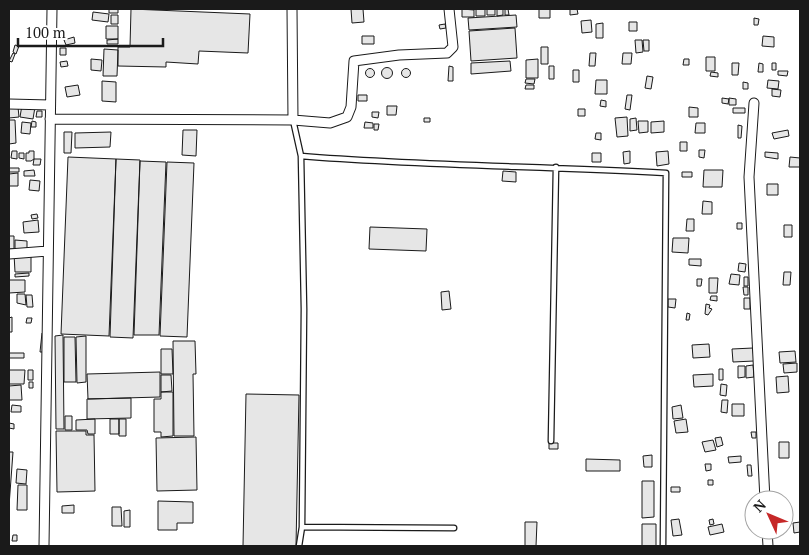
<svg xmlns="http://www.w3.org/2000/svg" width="809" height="555" viewBox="0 0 809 555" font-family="'PT Serif',serif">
<rect width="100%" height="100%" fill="#fff"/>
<!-- building -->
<path fill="#e6e6e6" stroke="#1a1a1a" d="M109,9H118V13H109Z
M131,9L250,14L248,53L199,51L198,64L166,62V67L118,66V47H130Z
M351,9H363L364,22L352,23Z
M462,9L474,10V17H462Z
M476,9H485V16H476Z
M487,9H495V15H487Z
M497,9H503V15L497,16Z
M505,9H508L509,15H505Z
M539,9H550V18H539Z
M570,9H577L578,14L570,15Z
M93,12L109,14L108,22L92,20Z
M111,15H118V24H111Z
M516,15L517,27L469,30L468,18Z
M754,18L759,19L758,25H754Z
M591,20L592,32L582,33L581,21Z
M629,22H637V31H629Z
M603,23V38H596V24Z
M445,24L446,28L440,29L439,25Z
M106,26H118V39H106Z
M515,28L517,58L471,61L469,31Z
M362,36H374V44H362Z
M763,36L774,37V47L762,46Z
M74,37L75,43L66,45L64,40Z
M118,39V44H107V40Z
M635,40H642L643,52L636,53Z
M643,40H649V51H644Z
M15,45L19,46L16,54L13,52Z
M541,47H548V64H541Z
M60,48H66V55H60Z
M104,49L118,50L117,76H103Z
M13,53L15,54L12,62L9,61Z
M590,53H596L595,66H589Z
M623,53H632L631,64H622Z
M706,57H715V71H706Z
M91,59L102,60L101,71L91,70Z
M538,59V78H526V60Z
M684,59H689V65H683Z
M67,61L68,66L61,67L60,62Z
M510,61L511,71L471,74V63Z
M732,63H739L738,75H732Z
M759,63L763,64V72H758Z
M772,63H776V70H772Z
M449,66L453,67V81H448Z
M549,66H554V79H549Z
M381.5 73a5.5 5.5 0 1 1 11 0a5.5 5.5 0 1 1-11 0Z
M401.5 73a4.5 4.5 0 1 1 9 0a4.5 4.5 0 1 1-9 0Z
M365.5 73a4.5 4.5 0 1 1 9 0a4.5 4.5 0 1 1-9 0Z
M573,70H579V82H573Z
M778,71H788L787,76L778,75Z
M711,72L718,73V77L710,76Z
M647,76L653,77L651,89L645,88Z
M526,79H535L534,84L525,83Z
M596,80H607V94H595Z
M768,80L779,81L778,89L767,88Z
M102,81L116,82V102L102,101Z
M743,82L748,83V89H743Z
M78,85L80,95L67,97L65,87Z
M526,85H534V89H525Z
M772,89L781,90L780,97L772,96Z
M358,95H367V101H358Z
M627,95H632L630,110L625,109Z
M722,98L729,99L728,104L722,103Z
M729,98L736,99V105H729Z
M601,100L606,101V107L600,106Z
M22,105L35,107L33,119L20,117Z
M387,106H397L396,115H387Z
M18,107L19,117L9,118V108Z
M689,107L698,108V117H689Z
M733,108H745V113H733Z
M578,109H585V116H578Z
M37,111H42V117H36Z
M372,112H379L378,118L372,117Z
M627,117L628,136L617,137L615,118Z
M424,118H430V122H424Z
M636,118L637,130L630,131V119Z
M9,120H15L16,143L9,144Z
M32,121L36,122V127H31Z
M638,121H648V132L639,133Z
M664,121V132L651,133V122Z
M22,122L31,123L30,134L21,133Z
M365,122L373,123V128H364Z
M696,123H705V133H695Z
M374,124H379L378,130H374Z
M738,125L742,126L741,138H738Z
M183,130H197L196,156L182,155Z
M788,130L789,136L774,139L772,133Z
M64,132H72L71,153H64Z
M111,132L110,147L75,148V133Z
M596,133H601V140L595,139Z
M680,142H687V151H680Z
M699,150H705L704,158L699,157Z
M12,151H17V159L11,158Z
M29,151H34V159L31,161H26V153H29Z
M630,151V163L624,164L623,152Z
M668,151L669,164L657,166L656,152Z
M765,152L778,153V159L765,157Z
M19,153H24V159L19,158Z
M592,153H601V162H592Z
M68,157L116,159L109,336L61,334Z
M790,157L800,158V167H789Z
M34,159H41L40,165H33Z
M116,159L140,160L133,338L110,337Z
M140,161L166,162L159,335H134Z
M167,162L194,163L187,337L160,336Z
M9,168H19V172H9Z
M34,170L35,176H24V171Z
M704,170H723L722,187H703Z
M503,171L516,172V182L502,181Z
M682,172H692V177H682Z
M18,173V186H9V174Z
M30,180L40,181L39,191L29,190Z
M767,184H778V195H767Z
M703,201L712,202V214H702Z
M37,214L38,218L32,219L31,215Z
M687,219H694V231H686Z
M38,220L39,232L24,233L23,222Z
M737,223H742V229H737Z
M784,225H792V237H784Z
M370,227L427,229L426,251L369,249Z
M9,236H14V249H9Z
M673,238H689L688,253L672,252Z
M15,240L27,241V250H15Z
M14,254H31V272H15Z
M689,259H701V266L689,265Z
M739,263L746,264L745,272L738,271Z
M784,272H791L790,285H783Z
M29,273V276L15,277V274Z
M731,274L740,275L739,285L729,284Z
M744,277H748V286H744Z
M709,278H718L717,293H709Z
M697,279H702L701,286H697Z
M9,280H25V292L9,293Z
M743,287H748V295H744Z
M449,291L451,309L442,310L441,292Z
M17,294H25L26,305L17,303Z
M26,295H32L33,307H27Z
M711,296H717V301L710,300Z
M744,298H750V309H744Z
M668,299H676L675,308L668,307Z
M706,304L710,305L709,308L712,309L708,315L705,314Z
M687,313L690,314L689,320H686Z
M12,317V332H9V318Z
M27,318H32L31,323H26Z
M42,333H46L44,352H40Z
M63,335L64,429H56L55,336Z
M86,336V382L77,383L76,337Z
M64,337H75L76,382H64Z
M173,341H195L196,374H193L194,436H174Z
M709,344L710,357L693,358L692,345Z
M753,348L754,361L733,362L732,349Z
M161,349H172L173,374H161Z
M795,351L796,362L780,363L779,352Z
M9,353H24V358H9Z
M797,363V372L784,373L783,364Z
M753,365L754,377L746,378V366Z
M738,366H745V377L738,378Z
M719,369H723V380H719Z
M9,370H25L24,384H9Z
M28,370H33V380H28Z
M160,372V397L88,399L87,374Z
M713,374V386L694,387L693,375Z
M161,375H171L172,391L161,392Z
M788,376L789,392L777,393L776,377Z
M29,382H33V388H29Z
M721,384L727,385L726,396L720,395Z
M21,385L22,400H9V386Z
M161,392H173V436L161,437V432H154V399H161Z
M246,394L299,395L296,546H243Z
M131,398V418L87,419V399Z
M722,400H728L727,413L721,412Z
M732,404H744V416H732Z
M12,405L21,406V412H11Z
M681,405L683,418L673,419L672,407Z
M65,416H72V430H65Z
M95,419V434H88L87,430H76V420Z
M110,419H119V434H110Z
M119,419H126V436H119Z
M686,419L688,432L676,433L674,421Z
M9,423L14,424V429L9,428Z
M56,431H86V435H94L95,491L57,492Z
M751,432H756V438H752Z
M196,437L197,490L157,491L156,438Z
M721,437L723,445L717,447L715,438Z
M713,440L716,450L705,452L702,442Z
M779,442H789V458H779Z
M549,443H558V449H549Z
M9,452H13L9,506Z
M652,455V467H644L643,456Z
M741,456V462L729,463L728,457Z
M586,459L620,460V471H586Z
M705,464H711V470L706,471Z
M747,465H751L752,476H748Z
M17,469L27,470L26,484L16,483Z
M708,480H713V485H708Z
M642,481H654V517L642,518Z
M18,485H27V510H17Z
M671,487H680V492H671Z
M158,501L193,502V523H177V530H158Z
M74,505V513H62V506Z
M112,507H121L122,526H112Z
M130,510V527H124V511Z
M679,519L682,535L673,536L671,520Z
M713,519L714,524L710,525L709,520Z
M525,522H537L536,546H525Z
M800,522V532L794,533L793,523Z
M642,524H656V546H642Z
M722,524L724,532L710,535L708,527Z
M13,535H17V541H12Z"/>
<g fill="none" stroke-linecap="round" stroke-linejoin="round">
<!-- service casing -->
<g stroke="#1a1a1a" stroke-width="7">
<path id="service" d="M293,120L301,156L304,309L302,527L299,546
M301,156C422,166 544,166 666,173L663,546
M551,441L556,167
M302,527L454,528"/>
</g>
<!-- minor casing -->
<g stroke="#1a1a1a" stroke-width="11">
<path id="minor" d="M754,103L749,177L765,500
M9,104L50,105
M50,119L293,120L292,9
M293,120L330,123L347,117L351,107L354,61L399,55L447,53L453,47L449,9
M9,254L48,251
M767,530L768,546
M44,546L52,9"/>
</g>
<!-- service -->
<use href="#service" stroke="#fff" stroke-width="4.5"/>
<!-- minor -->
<use href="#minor" stroke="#fff" stroke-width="9"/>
</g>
<!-- border -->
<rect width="809" height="555" fill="none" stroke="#1a1a1a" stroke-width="20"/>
<!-- north arrow -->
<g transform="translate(769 515) rotate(314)"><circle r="24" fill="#ffffff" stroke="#a3a3a3"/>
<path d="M0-4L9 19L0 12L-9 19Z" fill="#c62828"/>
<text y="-8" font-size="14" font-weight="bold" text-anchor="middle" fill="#1a1a1a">N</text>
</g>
<!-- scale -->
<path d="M18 38v8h145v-8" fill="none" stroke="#1a1a1a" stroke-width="2.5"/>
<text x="25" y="38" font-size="15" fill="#1a1a1a" stroke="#ffffff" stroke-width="4" paint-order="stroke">100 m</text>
</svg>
